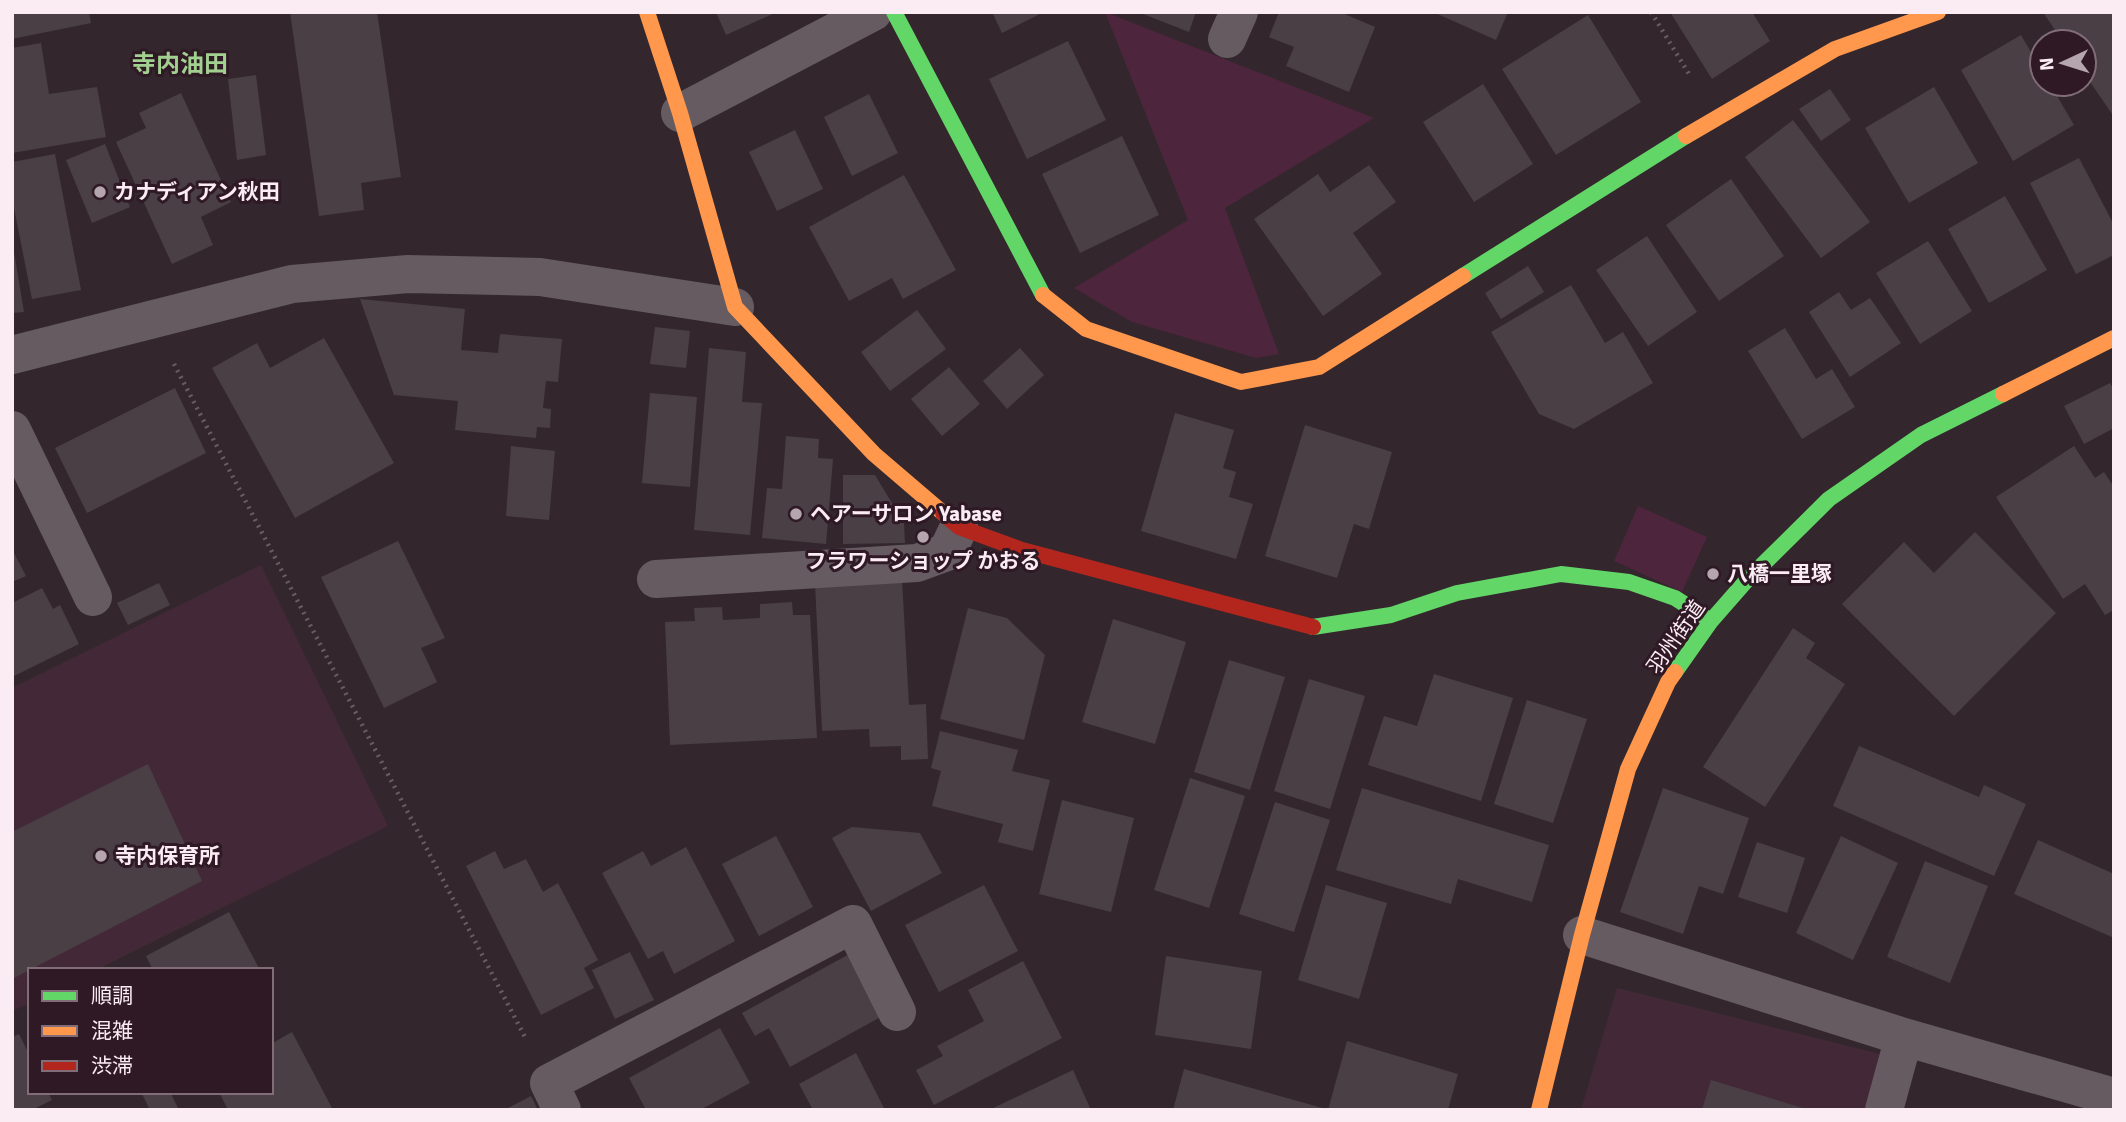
<svg xmlns="http://www.w3.org/2000/svg" width="2126" height="1122" viewBox="0 0 2126 1122" font-family="Signika,'Noto Sans JP',sans-serif">
<rect width="100%" height="100%" fill="#33272d"/>
<!-- built -->
<path fill="#432937" d="M261,565L388,826L96,970H30V1003L12,1011V688Z
M1617,988L1884,1055L1869,1110H1581Z"/>
<!-- green -->
<path fill="#4d253c" d="M1105,12L1374,118L1225,208L1279,354L1256,358L1132,322L1074,288L1188,220Z
M1638,506L1707,537L1682,592L1614,561Z"/>
<!-- building -->
<path fill="#493f44" d="M12,12H89L91,23L12,39Z
M290,12H377L401,177L361,183L364,210L319,216Z
M716,12H777L726,35Z
M992,12H1044L1002,33Z
M1138,12H1196L1189,32Z
M1279,12H1340L1375,27L1349,92L1286,66L1294,47L1269,37Z
M1433,12H1508L1496,40Z
M1670,12H1752L1770,41L1712,79Z
M2043,12L2114,13V112L2112,114L2084,73V42H2063Z
M1588,15L1641,102L1556,155L1502,69Z
M2021,35L2042,71V84H2050L2074,125L2013,161L1961,70Z
M1068,41L1106,120L1027,159L989,79Z
M41,43L49,94L97,87L106,137L12,153V48Z
M256,75L266,155L237,160L228,79Z
M1483,84L1533,164L1474,202L1423,122Z
M1934,87L1978,163L1909,203L1865,128Z
M1830,89L1851,120L1821,141L1799,109Z
M181,93L231,202L201,217L213,245L172,264L116,142L146,128L139,113Z
M869,94L898,153L852,176L824,117Z
M1793,120L1870,222L1821,258L1745,157Z
M795,130L823,189L777,211L749,152Z
M1122,136L1159,215L1080,253L1042,174Z
M105,144L130,207L92,223L66,160Z
M55,154L81,290L32,299L12,198V162Z
M2079,158L2114,225V255L2076,274L2030,183Z
M1369,165L1396,202L1353,233L1382,274L1323,316L1254,219L1318,174L1330,192Z
M904,175L956,270L903,299L892,278L849,301L809,227Z
M1731,179L1784,256L1719,301L1666,225Z
M2005,196L2047,270L1989,303L1948,229Z
M1647,236L1697,312L1648,346L1596,270Z
M12,240L24,312L12,313Z
M1928,241L1972,311L1920,344L1876,273Z
M1528,266L1544,292L1501,319L1485,293Z
M1571,285L1605,343L1623,332L1653,383L1574,429L1539,414L1491,332Z
M1839,292L1851,310L1870,298L1901,343L1850,377L1809,312Z
M360,299L465,309L461,350L498,353L500,334L562,339L558,382L546,381L543,408L551,409L550,428L537,427L536,438L455,430L458,401L394,395Z
M917,310L946,349L890,391L861,352Z
M655,327L690,331L686,368L650,364Z
M1785,328L1816,379L1832,369L1855,407L1802,439L1748,351Z
M324,338L394,463L295,518L212,368L257,343L270,368Z
M709,348L746,352L742,402L762,403L750,535L694,530Z
M1020,348L1044,375L1007,409L983,381Z
M949,367L980,404L942,436L911,399Z
M2110,383L2114,390V428L2084,444L2064,406Z
M175,388L206,453L87,513L55,448Z
M650,393L697,397L690,487L642,483Z
M1175,413L1234,430L1223,468L1236,472L1229,497L1253,504L1236,559L1141,531Z
M1305,425L1392,452L1369,529L1354,524L1337,578L1265,556Z
M786,436L819,439L818,458L833,459L826,544L762,538L767,488L782,489Z
M511,446L555,451L549,520L506,516Z
M2074,446L2095,478L2104,472L2114,487V610L2105,615L2085,584L2063,599L1996,497Z
M843,475H875L904,523L905,543L843,544Z
M1975,532L2056,613L1954,716L1842,604L1904,542L1934,573Z
M398,541L445,638L421,648L437,682L384,708L321,577Z
M12,549L26,576L12,582Z
M902,579L909,705L926,704L928,759L901,760V746L870,747L869,729L822,731L815,583Z
M159,583L170,605L128,625L117,603Z
M42,588L53,609L60,605L79,644L12,677V603Z
M792,602L793,615H810L817,738L670,745L665,622L695,621L694,608L722,607L723,620L760,618V604Z
M968,608L1007,618L1045,655L1024,740L940,719Z
M1113,619L1186,642L1155,744L1082,722Z
M1793,628L1815,643L1806,658L1845,684L1765,807L1703,767Z
M1229,660L1285,677L1250,790L1194,772Z
M1434,674L1513,698L1481,801L1368,765L1384,716L1417,726Z
M1309,679L1365,696L1330,809L1274,791Z
M1527,700L1587,719L1553,823L1494,804Z
M940,731L1018,750L1012,771L1050,780L1033,851L998,842L1003,824L932,806L941,771L931,768Z
M1859,746L1979,797L1984,785L2026,804L1994,876L1833,806Z
M148,764L202,881L12,979V832Z
M1190,778L1245,796L1209,908L1154,890Z
M1362,788L1549,845L1532,902L1458,879L1451,904L1336,870Z
M1663,788L1749,818L1723,894L1699,886L1683,934L1620,912Z
M1062,800L1134,818L1111,912L1039,894Z
M1275,802L1330,820L1294,932L1239,914Z
M852,827L920,833L942,873L871,911L832,838Z
M776,836L813,907L759,936L722,864Z
M1841,836L1898,863L1853,960L1796,933Z
M2038,840L2114,874V938L2014,894Z
M1757,842L1805,858L1787,913L1738,897Z
M686,847L735,941L674,974L663,951L648,959L602,873L643,851L651,866Z
M495,851L504,869L526,859L543,892L558,883L598,960L584,968L594,988L541,1015L466,866Z
M1925,861L1988,886L1950,983L1887,957Z
M984,885L1018,951L939,992L905,925Z
M1326,885L1387,903L1359,999L1298,980Z
M229,912L260,970H153L146,956Z
M630,952L654,1000L615,1019L592,970Z
M853,952L886,1014L790,1067L769,1028L755,1036L742,1013Z
M1166,956L1262,971L1251,1049L1155,1035Z
M1023,961L1062,1038L934,1105L916,1070L943,1056L937,1046L984,1021L968,990Z
M720,1028L750,1083L700,1110H646L629,1078Z
M292,1032L333,1110H228L219,1092H271V1044Z
M19,1034L30,1056V1092H48L52,1100L32,1110H12V1037Z
M1347,1041L1458,1074L1448,1110H1328Z
M856,1053L885,1110H813L799,1084Z
M1184,1069L1326,1109V1110H1173Z
M1073,1070L1091,1110H989Z
M1711,1080L1806,1109V1110H1702Z
M141,1092H170L179,1110H150Z
M531,1096L538,1110H504Z"/>
<g fill="none" stroke-linecap="round" stroke-linejoin="round">
<!-- path -->
<path stroke="#685d63" stroke-width="4.5" stroke-dasharray="2 5" stroke-linecap="butt" d="M1651,12L1689,74
M174,364L526,1039"/>
<!-- street -->
<path stroke="#665b61" stroke-width="38" d="M1227,39L1239,12
M680,113L873,12
M12,355L292,284L408,274L540,277L735,307
M12,430L93,597
M656,579L917,563L947,552L959,527
M1582,935L1904,1037L2114,1097
M562,1110L549,1083L853,924L897,1012
M1884,1110L1904,1037"/>
<!-- fast -->
<path stroke="#63d668" stroke-width="16" d="M894,12L1043,295
M1463,276L1686,136
M1313,627L1391,615L1457,593L1561,574L1629,582L1675,598L1711,621
M1675,672L1711,621L1746,581L1829,499L1921,435L2003,394"/>
<!-- slow -->
<path stroke="#ff974d" stroke-width="16" d="M647,12L680,113L735,307L874,454L943,513
M1686,136L1835,49L1938,12
M1043,295L1086,329L1241,382L1319,367L1463,276
M2003,394L2114,338
M1539,1110L1582,935L1628,769L1668,682L1675,672"/>
<!-- jam -->
<path stroke="#b3261e" stroke-width="16" d="M943,513L959,527L1022,550L1313,627"/>
</g>
<!-- markers -->
<g fill="#b5a6ae" stroke="#2e1924" stroke-width="2.5">
<circle cx="100" cy="192" r="7"/>
<circle cx="796" cy="514" r="7"/>
<circle cx="923" cy="537" r="7"/>
<circle cx="1713" cy="574" r="7"/>
<circle cx="101" cy="856" r="7"/>
</g>
<g text-anchor="middle" stroke-width="6" stroke-linejoin="round" paint-order="stroke">
<!-- poi labels -->
<g font-size="21" font-weight="bold" fill="#fbebf3" stroke="#2e1924" text-anchor="start">
<text x="114" y="199">カナディアン秋田</text>
<text x="810" y="521">ヘアーサロン Yabase</text>
<text x="923" y="568" text-anchor="middle">フラワーショップ かおる</text>
<text x="1727" y="581">八橋一里塚</text>
<text x="115" y="863">寺内保育所</text>
</g>
<!-- street labels -->
<g font-size="21" fill="#fbebf3" stroke="#2e1924">
<text transform="translate(1676 637) rotate(-55)" y="7">羽州街道</text>
</g>
<!-- quarter labels -->
<g font-size="24" font-weight="bold" fill="#a2d090" stroke="#2e1924">
<text x="180" y="72">寺内油田</text>
</g>
</g>
<!-- border -->
<rect width="2126" height="1122" fill="none" stroke="#fbebf3" stroke-width="28"/>
<!-- legend -->
<rect x="28" y="968" width="245" height="126" fill="#2e1924" stroke="#806d77" stroke-width="2"/>
<rect x="42" y="991" width="35" height="10" fill="#63d668" stroke="#806d77" stroke-width="2"/>
<text x="91" y="1003" font-size="21" fill="#fbebf3">順調</text>
<rect x="42" y="1026" width="35" height="10" fill="#ff974d" stroke="#806d77" stroke-width="2"/>
<text x="91" y="1038" font-size="21" fill="#fbebf3">混雑</text>
<rect x="42" y="1061" width="35" height="10" fill="#b3261e" stroke="#806d77" stroke-width="2"/>
<text x="91" y="1073" font-size="21" fill="#fbebf3">渋滞</text>
<!-- north arrow -->
<g transform="translate(2063 63) rotate(266)"><circle r="33" fill="#2e1924" stroke="#806d77" stroke-width="2"/>
<path d="M0-5L12 26L0 18L-12 26Z" fill="#b5a6ae"/>
<text y="-10" font-size="19" font-weight="bold" text-anchor="middle" fill="#fbebf3">N</text>
</g>
</svg>
